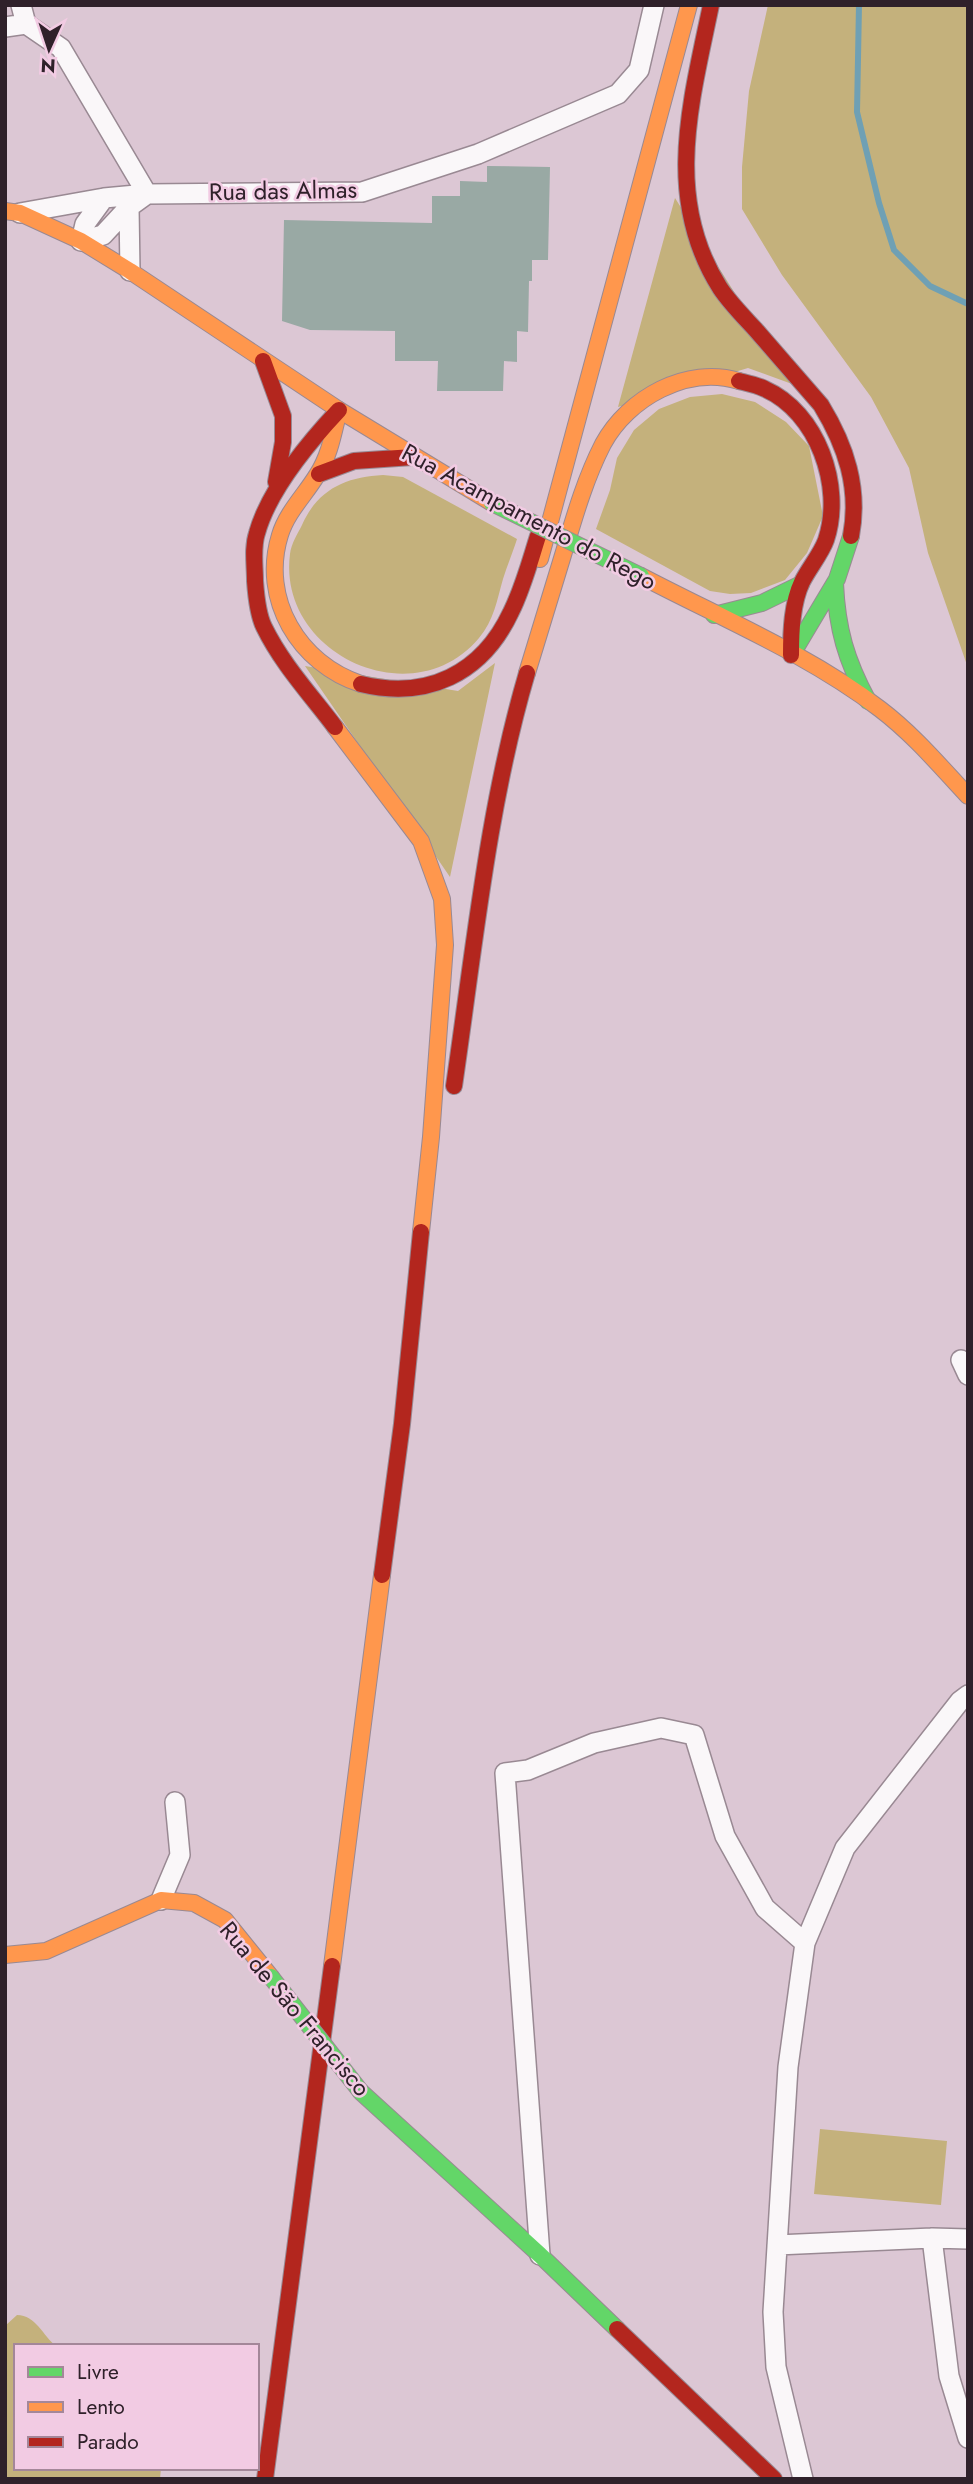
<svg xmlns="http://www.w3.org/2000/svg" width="973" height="2484" viewBox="0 0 973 2484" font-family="Jost,sans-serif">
<rect width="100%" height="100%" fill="#dcc7d4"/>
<!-- green -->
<path fill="#c4b17c" d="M768,5H968V668L928,553L909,468L871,397L782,275L742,209V167L749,91Z
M675,198L792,384L748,368L618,407Z
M722,394L755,402L786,422L809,446L823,516L807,553L785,580L751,593L730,594L710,591L596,529L610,490L617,458L634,430L659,409L690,397Z
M383,475L403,477L517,539C513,552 507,566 503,579C497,600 494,620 479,638C413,717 277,654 290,554C291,544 298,533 302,525C318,489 346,477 383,475Z
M495,663L450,877L305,666L458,691Z
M820,2129L947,2141L941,2205L814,2194Z
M17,2315C36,2315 43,2336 56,2346H16V2468H161L160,2479H5V2326Z"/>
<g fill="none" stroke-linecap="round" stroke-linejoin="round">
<!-- stream -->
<path stroke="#6fa0b4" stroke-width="6" d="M859,5L857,112L879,203L894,250L930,286L968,304"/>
</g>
<!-- building -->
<path fill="#99a9a4" d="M487,166L550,167L548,260H532V281H529L528,332L517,331V362L504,361L503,391H437L438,361H395V331L310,330L282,321L284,220L432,223V196H460V181L487,182Z"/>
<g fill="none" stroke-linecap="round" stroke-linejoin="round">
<!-- street casing -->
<g stroke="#998993" stroke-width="22">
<path id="street" d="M21,5L26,24L61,48L147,194L362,192L478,154L618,94L639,70L654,5
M5,27L26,24
M147,194L129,207L103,235L81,241L85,224L104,198Z
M129,207L130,271
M20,213L104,198
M961,1360L968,1375
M161,1900L180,1855L175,1802
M932,2238L949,2376L968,2438
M777,2245L932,2238L968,2239
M540,2255L505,1773L528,1770L594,1743L661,1728L694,1735L725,1836L765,1908L805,1943
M803,2479L776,2367L773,2312L788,2067L805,1943L845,1848L960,1701L968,1695"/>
</g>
<!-- fast casing -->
<g stroke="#998993" stroke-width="18">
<path id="fast" d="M835,583C837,629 846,660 868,701
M714,615L762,603L801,584
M794,651L837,579L851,536
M361,2092L540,2255L617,2329"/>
</g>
<!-- slow casing -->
<g stroke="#998993" stroke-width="18">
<path id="slow" d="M5,211L20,213L81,241L130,271L339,410L492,503
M338,414C333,435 329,457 317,475C305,495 287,512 280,535C260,599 299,664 361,684
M540,559L689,5
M641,576C721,618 808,654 880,709C913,734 940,766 968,796
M527,673C539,634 551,595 563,555C574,518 585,479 603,444C628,398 687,365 739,381
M335,727L421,841L442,899L445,945L431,1137L421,1232
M5,1955L46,1951L161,1900L194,1903L225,1920L271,1977
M332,1966L382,1575"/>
</g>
<!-- jam casing -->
<g stroke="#998993" stroke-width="18">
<path id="jam" d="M711,5C691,102 663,198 720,288C730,303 743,316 755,329C777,354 799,380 821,405C846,446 860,488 851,536
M263,361L283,416V442L276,482
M739,381C747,383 757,385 765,389C817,412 844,486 826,540C821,554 809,568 802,582C792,603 791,631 791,655
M319,474L354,461L413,457
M361,684C427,700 482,674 511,612C523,588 530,561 538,536
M335,727C311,695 282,664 264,627C258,615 256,595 255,581C255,565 252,548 257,533C269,490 309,442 339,410
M454,1086C474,950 488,805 527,673
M382,1575L402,1424L421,1232
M617,2329L774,2479
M265,2479L332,1966"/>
</g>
<!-- street -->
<use href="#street" stroke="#faf7f9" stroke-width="19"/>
<!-- fast -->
<use href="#fast" stroke="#63d668" stroke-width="16"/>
<!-- slow -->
<use href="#slow" stroke="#ff974d" stroke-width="16"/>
<!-- jam -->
<use href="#jam" stroke="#b3261e" stroke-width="16"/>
<!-- fast-bridge casing -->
<g stroke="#998993" stroke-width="18" stroke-linecap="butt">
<path id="fast-bridge" d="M492,503L641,576
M271,1977L361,2092"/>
</g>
<!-- fast-bridge -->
<use href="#fast-bridge" stroke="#63d668" stroke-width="16"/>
</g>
<g text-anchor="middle" stroke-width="5" stroke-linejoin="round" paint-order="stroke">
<!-- street labels -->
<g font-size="24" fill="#2f212a" stroke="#f2cbe3">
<text transform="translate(283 191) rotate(-1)" y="8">Rua das Almas</text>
<text transform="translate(529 517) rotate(28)" y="8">Rua Acampamento do Rego</text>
<text transform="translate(295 2009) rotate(50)" y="8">Rua de São Francisco</text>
</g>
</g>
<!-- border -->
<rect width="973" height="2484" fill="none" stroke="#2f212a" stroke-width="14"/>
<!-- legend -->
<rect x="14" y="2344" width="245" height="126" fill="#f2cbe3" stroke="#a48799" stroke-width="2"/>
<rect x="28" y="2367" width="35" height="10" fill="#63d668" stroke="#a48799" stroke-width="2"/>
<text x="77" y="2379" font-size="21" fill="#2f212a">Livre</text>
<rect x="28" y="2402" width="35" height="10" fill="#ff974d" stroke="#a48799" stroke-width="2"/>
<text x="77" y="2414" font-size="21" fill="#2f212a">Lento</text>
<rect x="28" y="2437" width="35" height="10" fill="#b3261e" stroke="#a48799" stroke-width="2"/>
<text x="77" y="2449" font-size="21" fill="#2f212a">Parado</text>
<!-- north arrow -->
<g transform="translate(49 49) rotate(183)" stroke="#f2cbe3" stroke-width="5" paint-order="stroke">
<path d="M0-5L12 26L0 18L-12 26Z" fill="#2f212a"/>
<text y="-10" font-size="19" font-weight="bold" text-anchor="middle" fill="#2f212a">N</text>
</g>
</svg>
